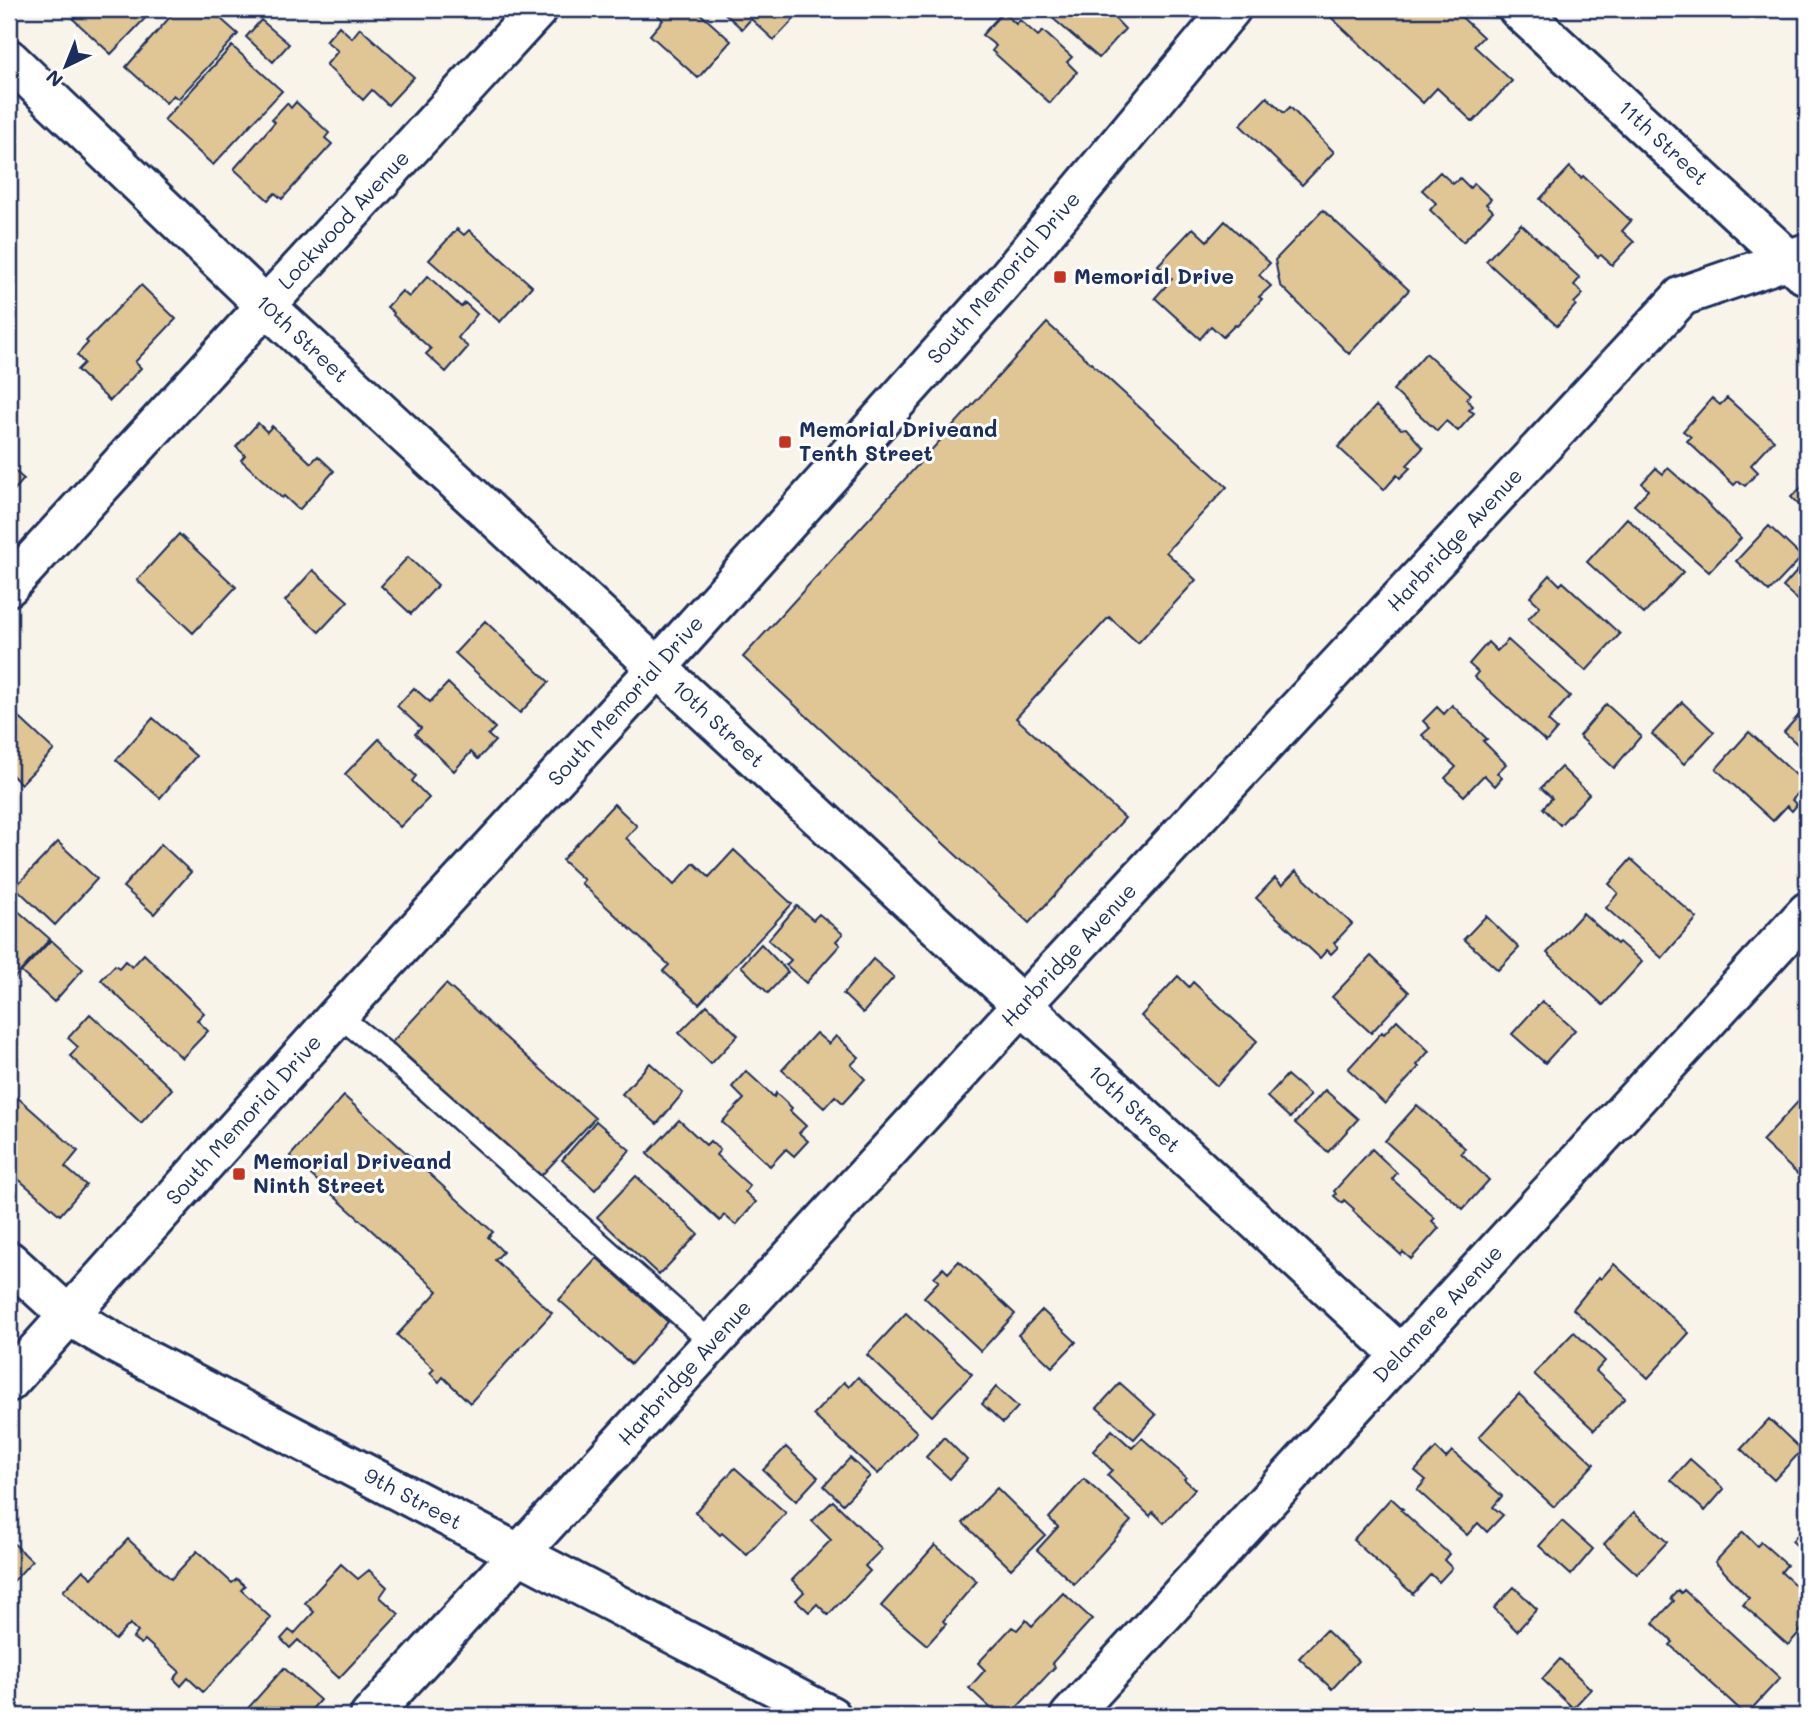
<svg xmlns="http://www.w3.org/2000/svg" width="1816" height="1725" viewBox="0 0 1816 1725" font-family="Mali,sans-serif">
<rect width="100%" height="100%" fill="#f9f4ea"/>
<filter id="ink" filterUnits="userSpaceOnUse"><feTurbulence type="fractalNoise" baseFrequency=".0143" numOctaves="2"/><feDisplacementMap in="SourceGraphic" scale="14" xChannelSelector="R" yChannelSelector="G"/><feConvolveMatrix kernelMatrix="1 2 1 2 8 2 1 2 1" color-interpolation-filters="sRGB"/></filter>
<g filter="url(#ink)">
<!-- building -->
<path fill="#e0c695" stroke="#1b2f5e" stroke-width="2" d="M83,9H154L111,54L73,19Z
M177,9H217L224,16L221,19L238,34L178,99L173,95L166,103L126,67Z
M659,9H695L731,41L698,78L650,35L663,20L655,13Z
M720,9H791L798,15L774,40L751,19L742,29Z
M1042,9H1106L1125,29L1099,58Z
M1322,9H1453L1483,37L1474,46L1512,81L1473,122L1437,88L1423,103Z
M1003,12L1016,24L1020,20L1038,36L1043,31L1072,57L1067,62L1077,72L1050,103L992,51L996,46L982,35Z
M261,20L289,44L273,62L246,37Z
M339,26L352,38L360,28L414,77L388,105L372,90L363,100L326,65L338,51L326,41Z
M232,46L282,91L213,165L164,120Z
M1267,97L1284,113L1290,107L1334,152L1302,185L1240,125Z
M296,102L329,133L325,138L332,144L282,199L275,193L268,200L234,169L275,122L272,119L287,103L291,108Z
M1570,167L1581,178L1583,176L1631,221L1622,231L1634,242L1612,265L1601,255L1598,257L1540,199Z
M1440,172L1453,184L1460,178L1470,188L1474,183L1491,199L1486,204L1493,211L1463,242L1430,210L1436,203L1422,190Z
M1323,210L1409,290L1349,354L1280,285L1275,260Z
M1225,221L1270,263L1259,275L1271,286L1259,297L1262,299L1237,326L1235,325L1223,337L1211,326L1200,339L1155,298L1172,279L1158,265L1193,228L1207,241Z
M1521,224L1580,278L1574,285L1583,294L1574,303L1576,305L1557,326L1486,261Z
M457,229L464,235L469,230L532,286L500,322L429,260Z
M428,276L461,307L465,303L477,314L458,338L468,347L446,372L426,354L431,349L393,315L394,313L387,307L402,291L409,297Z
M141,285L176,319L135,362L141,368L110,401L77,370L84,363L77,355L88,343L86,341Z
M1047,323L1227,487L1166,552L1196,580L1138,643L1109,617L1016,718L1125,818L1029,923L743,657Z
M1426,353L1471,394L1466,399L1473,406L1469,410L1474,413L1458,431L1446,421L1437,431L1393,390Z
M1712,398L1720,405L1727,398L1774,440L1751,465L1758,472L1745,486L1738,481L1734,485L1687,441L1691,437L1683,431Z
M1376,406L1401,429L1406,428L1423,448L1407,465L1410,468L1400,478L1397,475L1384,490L1338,447Z
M258,423L267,432L272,426L311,463L318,456L334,471L299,510L284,496L282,498L241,460L245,455L236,447Z
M9,466L24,479L9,496Z
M1656,468L1663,474L1668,468L1704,500L1741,538L1709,572L1634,505L1648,490L1642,483Z
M1807,482V513L1791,497Z
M1627,518L1683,572L1644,614L1587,562Z
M1769,526L1802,557L1769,592L1736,561Z
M179,534L236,587L193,633L137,580Z
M408,557L438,585L411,614L381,586Z
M1807,560V608L1783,587Z
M313,570L348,601L319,632L285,601Z
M1550,575L1560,585L1563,582L1620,634L1586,671L1528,619L1540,606L1530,597Z
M485,621L549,682L520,713L455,653Z
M1508,640L1570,696L1548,721L1557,729L1546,742L1474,677L1478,672L1469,664L1488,642L1497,651Z
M448,683L495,728L488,735L495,741L478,759L471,752L454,771L415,734L421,728L397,706L414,688L430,702Z
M1682,702L1714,732L1684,764L1652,734Z
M1606,704L1641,736L1614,768L1579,736Z
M1452,705L1487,739L1483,741L1506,764L1497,773L1502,778L1495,786L1484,775L1464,796L1445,778L1456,767L1422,735L1430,728L1423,721L1437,707L1444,714Z
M1807,706V753L1784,732Z
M9,708L54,750L21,784L9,772Z
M153,718L196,756L160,798L116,760Z
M1749,732L1806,784L1792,800L1797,805L1792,811L1787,806L1773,821L1716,769Z
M379,739L416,776L412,781L429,798L400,827L345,774Z
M1561,767L1589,794L1560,825L1543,808L1552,798L1541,788Z
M614,804L637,826L626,838L674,885L694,863L709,877L734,850L792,904L699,1004L663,971L669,965L581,883L584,880L562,860Z
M58,842L97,879L55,925L15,887Z
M161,844L191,872L154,914L123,887Z
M1631,859L1697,918L1662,958L1606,908L1618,893L1609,884Z
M1296,871L1352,924L1334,943L1338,947L1331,954L1327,950L1320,958L1256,898L1275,878L1282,885Z
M9,903L50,939L9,984Z
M797,906L813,920L819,914L843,934L836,941L840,945L806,983L786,965L791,960L768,940Z
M1583,913L1617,944L1619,942L1642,962L1603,1005L1547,953Z
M1486,916L1519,948L1498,970L1464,939Z
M51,940L83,969L54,1002L21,972Z
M761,944L788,972L768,993L741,966Z
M144,954L204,1013L197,1020L208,1031L182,1058L101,980L115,965L119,968L125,961L132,967Z
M1371,956L1409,992L1371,1033L1332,997Z
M873,959L894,977L863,1013L843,994Z
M1178,976L1189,987L1193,982L1257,1041L1217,1086L1141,1016Z
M446,984L595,1118L539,1178L392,1042Z
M1542,1001L1575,1030L1545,1063L1512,1034Z
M707,1005L738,1035L711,1064L679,1033Z
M90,1014L172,1089L141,1123L70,1056L78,1047L68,1038Z
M1397,1020L1429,1051L1417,1065L1419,1067L1385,1104L1348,1069L1382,1032L1384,1034Z
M816,1033L829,1044L836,1036L859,1057L851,1065L865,1079L843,1103L835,1096L824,1108L782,1070Z
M650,1063L683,1093L657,1124L622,1094Z
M746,1071L774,1097L776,1093L792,1108L790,1111L806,1126L799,1133L808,1141L794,1156L786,1149L770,1166L722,1122L744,1099L732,1087Z
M1287,1075L1310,1095L1290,1118L1267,1097Z
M1325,1090L1358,1119L1328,1152L1295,1123Z
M1807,1092V1183L1762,1141Z
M344,1096L493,1232L488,1237L503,1252L495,1260L552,1313L470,1403L443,1377L439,1382L430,1373L434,1369L397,1335L438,1291L290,1156Z
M17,1097L78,1151L65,1167L86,1185L60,1215L9,1171V1106Z
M1417,1105L1465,1148L1461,1153L1489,1180L1463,1209L1385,1141Z
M679,1120L706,1145L710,1141L720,1150L716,1155L750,1186L745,1192L756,1202L736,1225L724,1215L720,1221L647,1154Z
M596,1121L630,1150L595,1190L562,1160Z
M1372,1149L1397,1173L1392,1179L1435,1218L1432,1221L1439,1228L1411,1259L1403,1252L1401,1255L1353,1211L1354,1209L1344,1200L1342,1203L1334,1196L1336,1194L1334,1191Z
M636,1176L698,1234L659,1275L597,1217Z
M597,1258L668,1322L631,1364L559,1300Z
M959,1261L1015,1314L981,1351L924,1297L939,1281L934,1277L943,1268L948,1273Z
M1614,1264L1689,1333L1648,1378L1573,1309L1599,1277L1601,1279Z
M1042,1310L1076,1342L1052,1367L1018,1335Z
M906,1313L972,1374L932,1416L867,1355Z
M1574,1332L1605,1361L1596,1371L1625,1398L1594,1430L1534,1374Z
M858,1377L917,1432L878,1474L813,1415L844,1382L849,1387Z
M1120,1383L1156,1415L1134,1439L1097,1408Z
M996,1387L1018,1407L1003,1423L982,1404Z
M1519,1394L1594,1464L1554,1507L1479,1437Z
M1769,1419L1802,1450L1774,1480L1741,1449Z
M1112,1430L1132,1448L1142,1438L1186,1477L1184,1479L1195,1489L1164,1523L1153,1512L1150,1516L1107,1475L1112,1470L1093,1451Z
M944,1437L967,1460L950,1479L926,1457Z
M786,1447L818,1477L796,1501L763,1470Z
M1436,1448L1446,1458L1452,1451L1502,1496L1493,1507L1503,1515L1487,1532L1478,1523L1467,1535L1417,1490L1426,1480L1415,1471Z
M850,1458L870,1476L843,1504L824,1486Z
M1690,1459L1724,1489L1705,1511L1671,1480Z
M735,1468L786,1513L747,1555L722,1533L720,1535L695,1512Z
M1084,1479L1131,1521L1074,1584L1037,1550L1058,1527L1049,1518Z
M997,1488L1045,1535L1011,1569L963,1523Z
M1391,1498L1403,1509L1401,1510L1449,1554L1444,1560L1452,1568L1439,1582L1431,1574L1413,1594L1353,1540Z
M833,1501L882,1549L865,1566L870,1571L828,1615L817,1604L809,1612L796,1600L804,1592L792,1580L831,1540L812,1521Z
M1634,1512L1667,1542L1637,1574L1604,1544Z
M1562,1521L1593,1549L1571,1575L1539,1546Z
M1807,1524V1555L1792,1541Z
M1743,1532L1757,1546L1761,1542L1787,1565L1781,1572L1807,1596V1624L1788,1645L1743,1605L1749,1598L1715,1562Z
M9,1539L32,1561L9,1586Z
M128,1539L171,1579L197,1551L232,1583L237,1579L245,1586L241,1590L271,1618L203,1692L188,1678L181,1686L174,1679L180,1672L145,1640L141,1644L133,1638L138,1632L130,1624L115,1640L63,1591L83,1570L92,1578Z
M935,1545L977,1581L943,1621L946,1624L927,1645L881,1606Z
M341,1564L358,1579L369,1570L387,1587L380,1597L399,1614L339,1678L298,1640L290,1648L281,1639L289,1630L294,1634L314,1612L305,1603Z
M1514,1587L1537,1609L1517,1631L1494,1608Z
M1678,1590L1681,1593L1684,1590L1780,1678L1746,1715L1670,1645L1673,1642L1653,1623L1674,1601L1671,1598Z
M1063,1593L1092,1619L1052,1663L1055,1667L1009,1716H999L969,1688L985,1670L978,1663L1012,1627L1017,1630L1026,1620L1032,1626Z
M1326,1630L1358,1661L1332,1689L1299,1658Z
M1560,1659L1591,1689L1573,1708L1542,1679Z
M284,1668L320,1700L306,1716H241Z"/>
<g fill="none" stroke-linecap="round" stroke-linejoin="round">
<!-- lane casing -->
<g stroke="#1b2f5e" stroke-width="26">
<path id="lane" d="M338,1015L384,1052L712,1343"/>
</g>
<!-- street casing -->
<g stroke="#1b2f5e" stroke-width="44">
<path id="street" d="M1518,9L1804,274
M9,59L266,306L1401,1355
M9,586L538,9
M9,1261L69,1316L118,1345L831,1716
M370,1716L1022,1005L1682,296L1807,253
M1070,1716L1807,912"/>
</g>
<!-- secondary casing -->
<g stroke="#1b2f5e" stroke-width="44">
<path id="secondary" d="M9,1382L338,1015L657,668L1003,283L1231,9"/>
</g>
<!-- lane -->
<use href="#lane" stroke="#fff" stroke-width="21"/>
<!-- street -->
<use href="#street" stroke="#fff" stroke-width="38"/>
<!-- secondary -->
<use href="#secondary" stroke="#fff" stroke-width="38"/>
</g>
</g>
<!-- markers -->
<g fill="#c8321e" stroke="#fff" stroke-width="2.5">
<rect x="1053" y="270" width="14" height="14" rx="3.5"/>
<rect x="778" y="435" width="14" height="14" rx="3.5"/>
<rect x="232" y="1167" width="14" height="14" rx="3.5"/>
</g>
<g text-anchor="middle" stroke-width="6" stroke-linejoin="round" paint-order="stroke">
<!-- street labels -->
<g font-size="21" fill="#1b2f5e" stroke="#fff">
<text transform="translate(1663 143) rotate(43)" y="7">11th Street</text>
<text transform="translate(344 220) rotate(-47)" y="7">Lockwood Avenue</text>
<text transform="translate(1004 278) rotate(-49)" y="7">South Memorial Drive</text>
<text transform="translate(302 339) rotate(43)" y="7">10th Street</text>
<text transform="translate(1455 540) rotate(-47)" y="7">Harbridge Avenue</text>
<text transform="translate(626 701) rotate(-48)" y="7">South Memorial Drive</text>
<text transform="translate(718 724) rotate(43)" y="7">10th Street</text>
<text transform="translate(1069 955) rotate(-47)" y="7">Harbridge Avenue</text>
<text transform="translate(1134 1109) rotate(43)" y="7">10th Street</text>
<text transform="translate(244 1120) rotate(-48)" y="7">South Memorial Drive</text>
<text transform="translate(1438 1314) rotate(-47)" y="7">Delamere Avenue</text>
<text transform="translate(685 1373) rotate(-48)" y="7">Harbridge Avenue</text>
<text transform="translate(413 1499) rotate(28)" y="7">9th Street</text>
</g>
<!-- poi labels -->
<g font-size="21" font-weight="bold" fill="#1b2f5e" stroke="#fff" text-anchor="start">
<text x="1074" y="284">Memorial Drive</text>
<text x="799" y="437">Memorial Driveand<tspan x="799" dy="24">Tenth Street</tspan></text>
<text x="253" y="1169">Memorial Driveand<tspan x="253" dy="24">Ninth Street</tspan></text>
</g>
</g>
<!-- margin -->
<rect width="1816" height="1725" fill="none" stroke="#fff" stroke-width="35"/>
<rect x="18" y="18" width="1781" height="1690" fill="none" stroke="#1b2f5e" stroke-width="2.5" filter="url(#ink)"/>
<!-- north arrow -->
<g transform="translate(66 66) rotate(223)" stroke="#ffffff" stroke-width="5" paint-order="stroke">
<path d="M0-5L12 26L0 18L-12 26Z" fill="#1b2f5e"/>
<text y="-10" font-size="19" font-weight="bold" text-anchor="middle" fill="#1b2f5e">N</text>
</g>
</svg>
